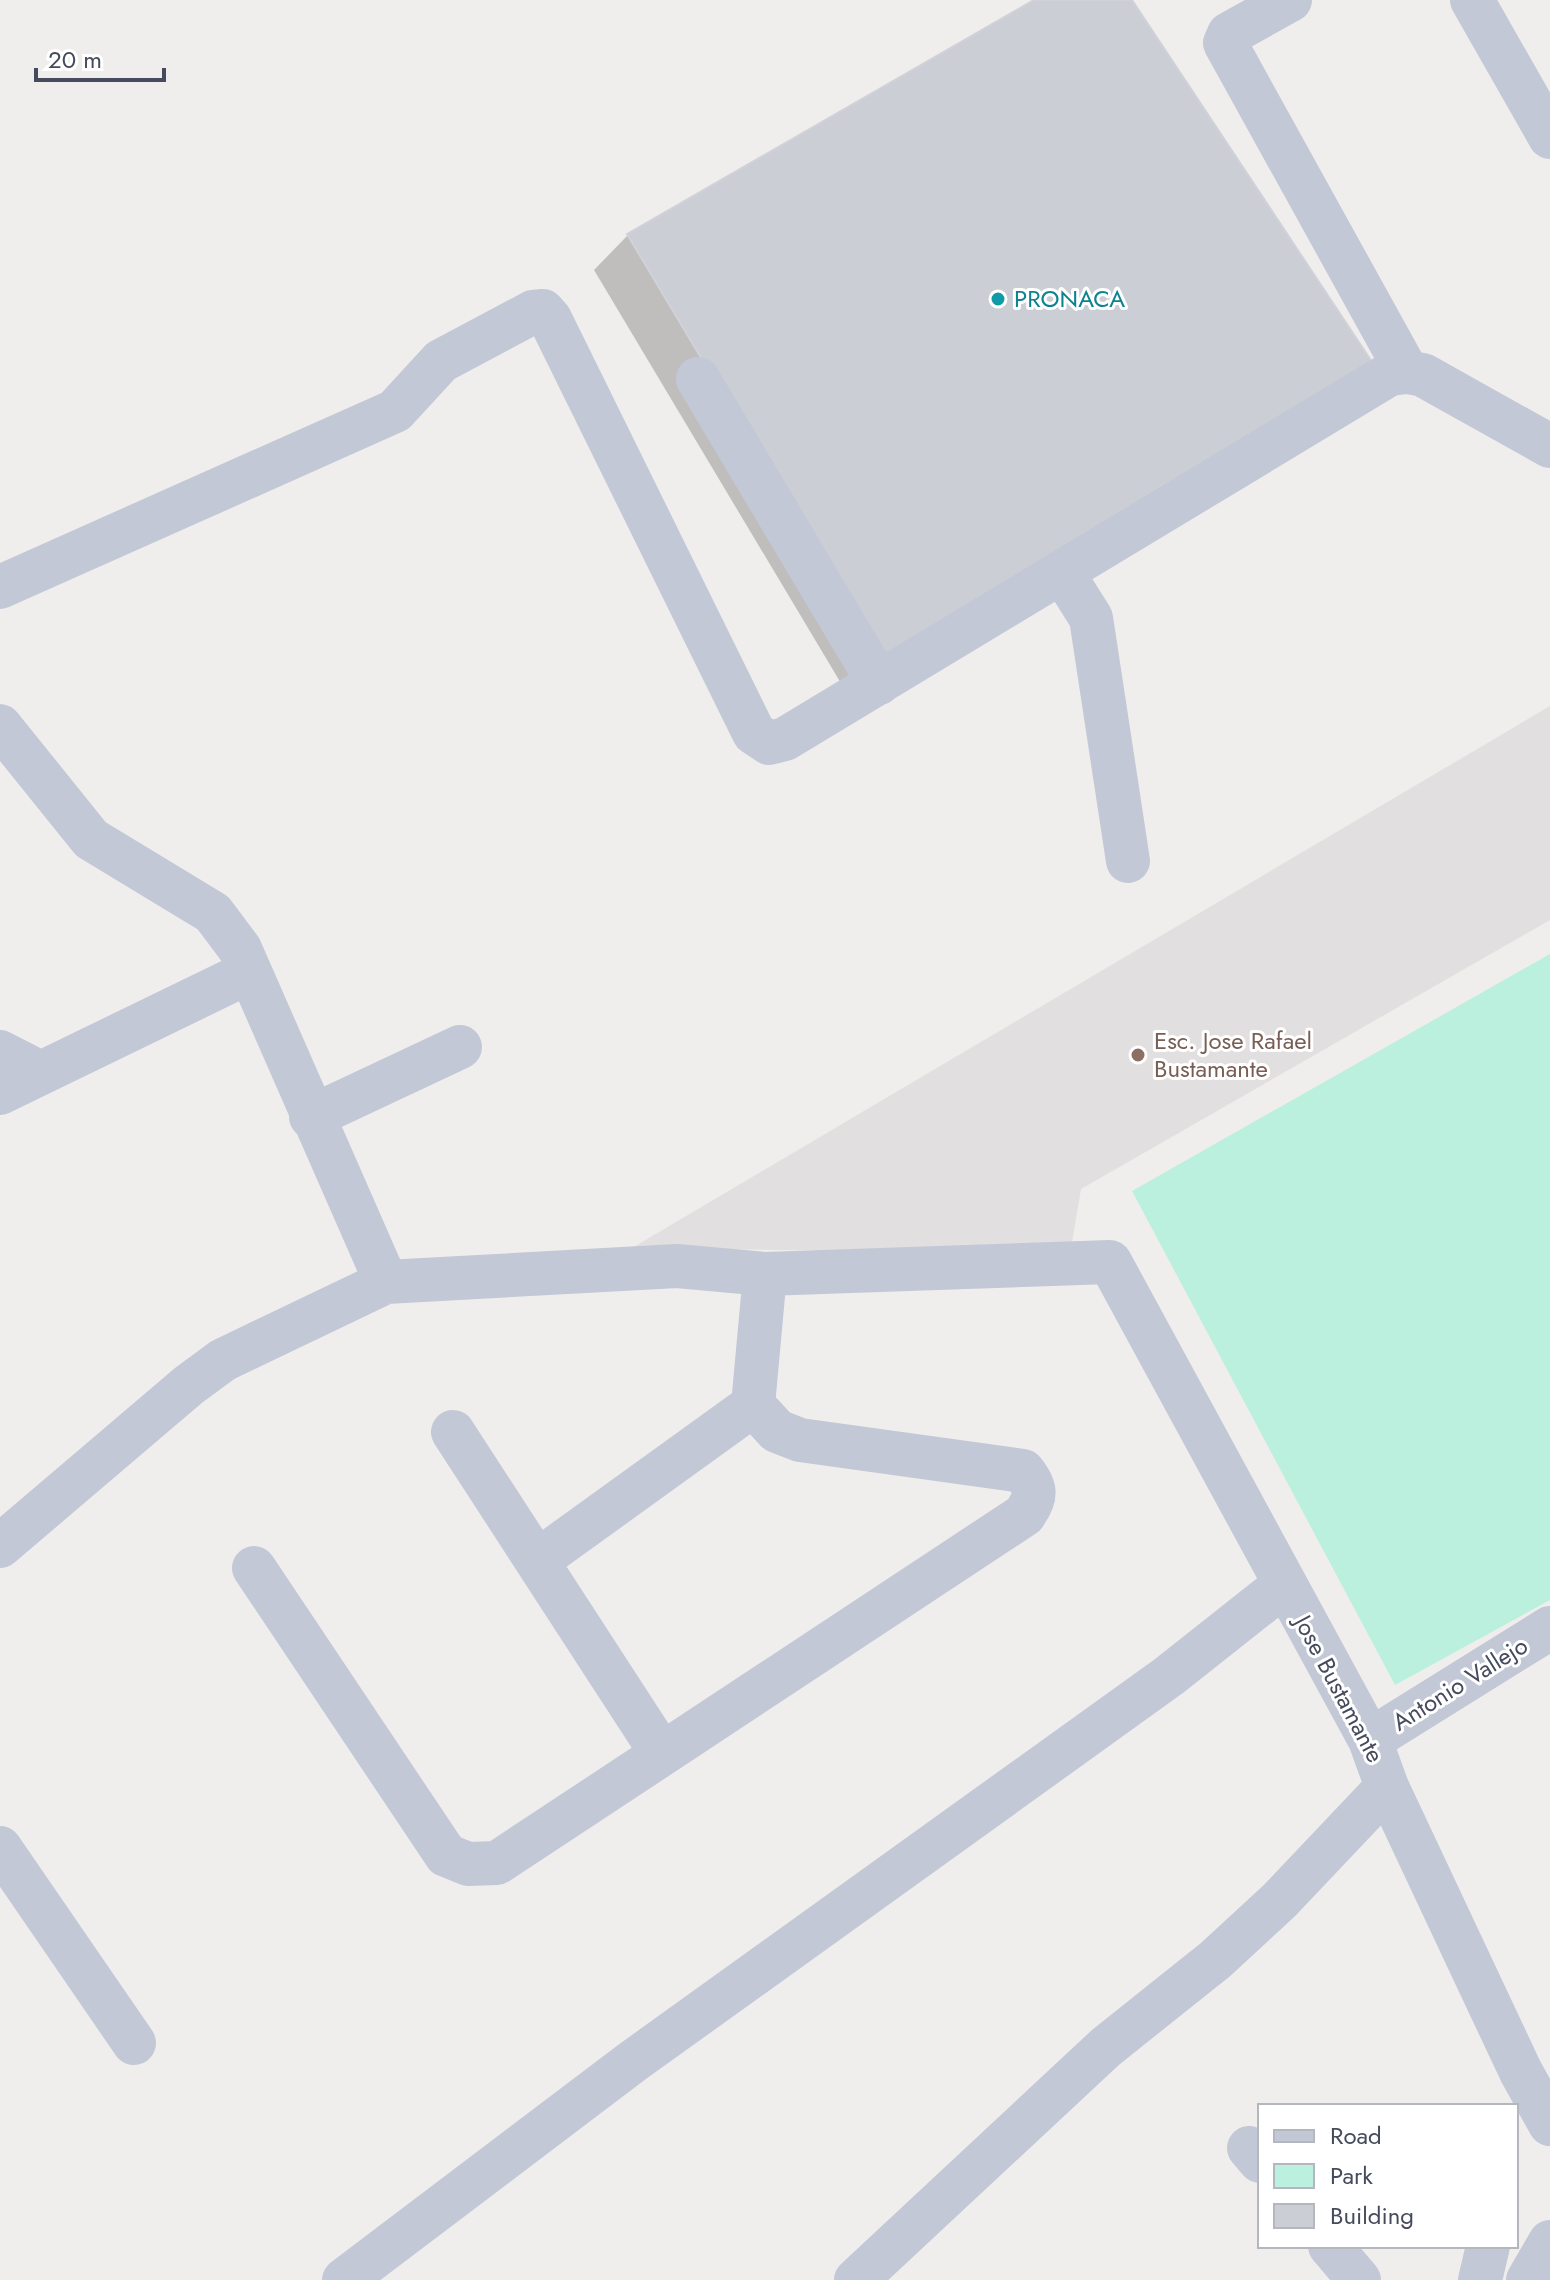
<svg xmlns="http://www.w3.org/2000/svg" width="1550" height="2280" viewBox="0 0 1550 2280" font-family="Jost,sans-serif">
<rect width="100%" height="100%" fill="#f0eeed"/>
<!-- education -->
<path fill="#e1dfdf" d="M1550,706V920L1081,1189L1070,1254L632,1248Z"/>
<!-- green -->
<path fill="#baf0dd" d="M1550,954V1600L1395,1685L1132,1191Z"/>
<!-- shadow -->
<path fill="#0003" d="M1038,0H1130L848,695L594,270L628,235Z"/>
<!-- building -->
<path fill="#ccced6" stroke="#d1d1d9" stroke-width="2" d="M1034,0H1132L1374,365L883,662L627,234Z"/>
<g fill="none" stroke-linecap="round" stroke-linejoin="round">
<!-- minor -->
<path stroke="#c3c8d6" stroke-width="44" d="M1290,0L1229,34L1225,43L1407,372
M1472,0L1550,137
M698,379L879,683
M1062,572L1091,618L1128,861
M0,587L395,411L441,361L533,312L543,311L550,319L754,733L769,743L785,739L1390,374L1407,372L1423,375L1550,446
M0,726L91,839L213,913L240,949L386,1282
M0,1052L41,1073
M0,1093L249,972
M311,1117L460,1047
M453,1432L662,1754
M0,1546L189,1385L223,1360L386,1282L677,1266L765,1274L1110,1262L1370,1740L1387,1787L1521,2072L1550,2124
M537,1561L753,1405
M254,1568L446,1855L468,1864L497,1863L1024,1515C1037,1497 1037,1488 1023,1471L800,1440L777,1431L753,1405L765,1274
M1370,1740L1550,1628
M0,1848L134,2043
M1249,2148L1260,2161
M1330,2246L1359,2280
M344,2280L632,2062L1169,1676L1284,1585
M856,2280L1106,2047L1215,1960L1279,1901L1387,1787
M1480,2280L1488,2246
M1528,2280L1550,2242"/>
</g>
<!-- markers -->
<circle fill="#0f9aa8" stroke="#fff" stroke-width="3" cx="998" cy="299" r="8"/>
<circle fill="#8d6e63" stroke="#fff" stroke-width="3" cx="1138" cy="1055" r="8"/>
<g text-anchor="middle" stroke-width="6" stroke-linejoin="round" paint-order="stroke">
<!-- culture labels -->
<g font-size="24" fill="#0d838f" stroke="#fff" text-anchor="start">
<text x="1014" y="307">PRONACA</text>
</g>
<!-- education labels -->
<g font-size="24" fill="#785e54" stroke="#fff" text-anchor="start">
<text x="1154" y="1049">Esc. Jose Rafael<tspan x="1154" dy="28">Bustamante</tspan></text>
</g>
<!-- street labels -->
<g font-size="24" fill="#454b5c" stroke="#fff">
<text transform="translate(1460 1684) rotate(-32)" y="8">Antonio Vallejo</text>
<text transform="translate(1339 1689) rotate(62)" y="8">Jose Bustamante</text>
</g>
</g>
<!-- legend -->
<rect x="1258" y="2104" width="260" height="144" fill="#ffffff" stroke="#b5b7be" stroke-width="2"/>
<rect x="1274" y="2130" width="40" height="12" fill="#c3c8d6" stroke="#b5b7be" stroke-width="2"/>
<text x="1330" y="2144" font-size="24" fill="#454b5c">Road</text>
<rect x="1274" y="2164" width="40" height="24" fill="#baf0dd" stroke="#b5b7be" stroke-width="2"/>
<text x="1330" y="2184" font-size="24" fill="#454b5c">Park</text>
<rect x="1274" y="2204" width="40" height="24" fill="#ccced6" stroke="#b5b7be" stroke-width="2"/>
<text x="1330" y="2224" font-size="24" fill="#454b5c">Building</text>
<!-- scale -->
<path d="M36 68v12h128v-12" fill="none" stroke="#454b5c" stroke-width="4"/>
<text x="48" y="68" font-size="24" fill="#454b5c" stroke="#ffffff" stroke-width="6" paint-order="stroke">20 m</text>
</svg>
